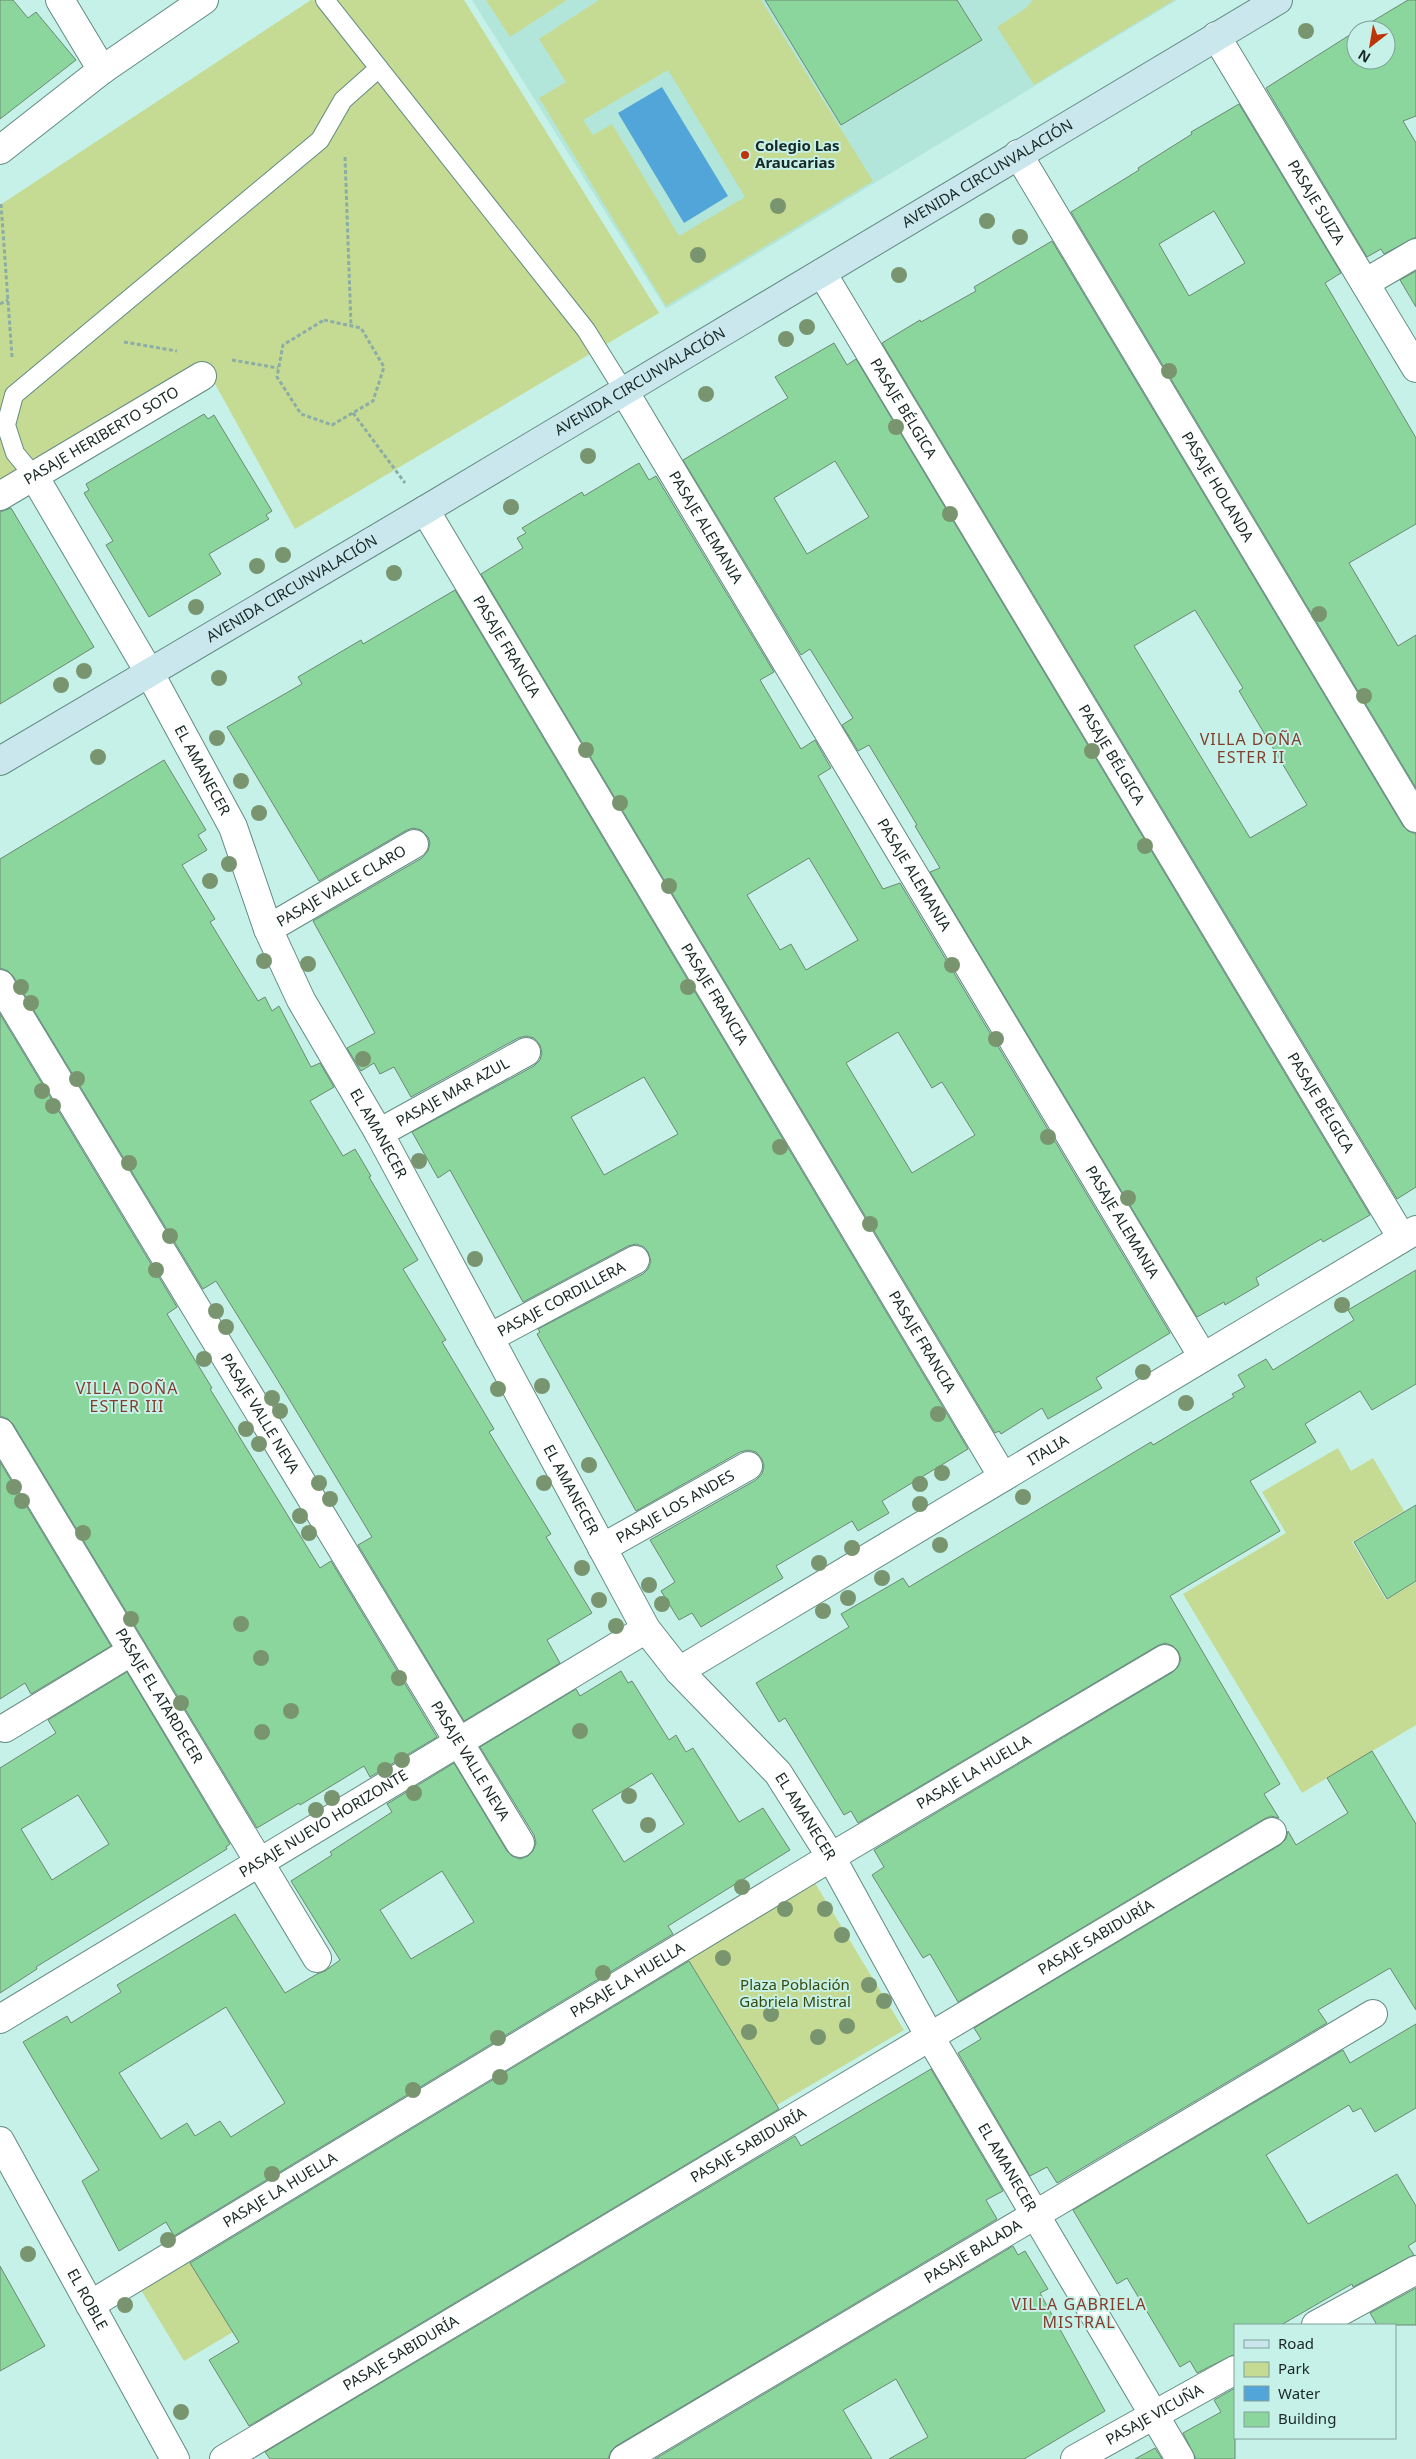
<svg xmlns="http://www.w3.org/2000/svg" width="1416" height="2459" viewBox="0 0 1416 2459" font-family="'Noto Sans',sans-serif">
<rect width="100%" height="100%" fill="#c6f1e8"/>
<!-- built -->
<path fill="#b3e6db" d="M472,0H1177L666,309Z"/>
<!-- green -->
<path fill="#c5db94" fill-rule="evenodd" d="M311,0H464L659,313L295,529L203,362L0,481V205Z
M486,0H567L510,37Z
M599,0H761L873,181L666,306L539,98L566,82L539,39ZM668,70L745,197L679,236L612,124L593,135L583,120Z
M1033,0H1174L1034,85L997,27L1026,8Z
M1338,1448L1351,1471L1373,1458L1404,1511L1352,1542L1386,1600L1416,1582V1725L1302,1793L1183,1594L1286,1533L1262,1492Z
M815,1883L904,2030L777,2105L688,1959Z
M187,2256L233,2332L184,2361L138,2285Z"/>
<!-- water -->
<path fill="#52a5d8" d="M662,87L728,196L684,223L618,113Z"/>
<!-- building -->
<path fill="#8ad69d" stroke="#6d8973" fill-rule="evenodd" d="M0,0H13L28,18L36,12L76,60L0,119Z
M765,0H957L982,40L841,125Z
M1408,0H1416V116L1403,121L1416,143V237L1384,254L1381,249L1367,257L1266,88L1356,31V60H1386V30H1358Z
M1239,104L1341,273L1325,283L1416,438V524L1349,563L1398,646L1416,635V788L1071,212L1139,170L1138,168L1192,134L1191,132ZM1214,211L1245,263L1189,296L1159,244Z
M1052,241L1403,826L1408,831L1416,834V1187L1397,1199L882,343L920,320L921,322L976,291L974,287ZM1195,610L1243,688L1239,691L1307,805L1250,838L1134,646Z
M1416,271V307L1400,280Z
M834,343L847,365L856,359L1370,1215L1323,1242L1321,1239L1256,1278L1259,1285L1225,1305L1224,1302L1197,1317L930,872L940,868L915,826L917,825L869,745L858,751L842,725L853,718L810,649L801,655L683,460L788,398L775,377ZM835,461L869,517L807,554L774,498Z
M204,414L208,419L214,415L272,511L266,515L269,519L209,554L221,574L149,617L106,545L113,541L84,493L89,490L86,484Z
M639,463L649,480L656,476L774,672L760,680L801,749L815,740L831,768L818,776L883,889L900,883L1170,1333L1096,1378L1102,1388L1048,1419L1042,1408L1001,1434L999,1431L995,1433L481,574L523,548L517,538L526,533L522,528L582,492L584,496ZM809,858L858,940L806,970L791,944L780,950L747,895ZM898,1032L932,1088L942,1082L975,1135L912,1173L846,1063Z
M11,508L94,647L0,704V512Z
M455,590L968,1449L882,1501L889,1513L858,1531L852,1521L776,1566L783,1578L701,1627L692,1613L679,1620L661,1591L675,1582L650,1540L756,1480L762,1474L764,1466L762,1459L756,1452L748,1450L740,1452L636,1511L537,1334L540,1332L538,1329L643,1274L648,1269L651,1261L648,1252L644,1247L636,1244L628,1246L523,1302L450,1170L438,1178L412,1132L534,1066L540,1060L542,1053L540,1045L534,1038L526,1036L518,1038L411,1097L394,1067L380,1074L374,1063L361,1071L347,1048L375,1033L313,921L422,858L428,851L430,843L428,837L421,830L413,828L407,830L319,881L227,727L302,684L298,677L361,640L363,644ZM644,1077L678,1134L604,1175L571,1117Z
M164,760L206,830L198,835L207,850L182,865L215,919L210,922L258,1001L265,997L272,1011L279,1006L311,1067L320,1063L334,1087L310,1101L343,1156L355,1149L371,1176L369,1177L418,1260L403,1269L446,1340L442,1342L494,1429L489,1432L551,1534L546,1537L592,1613L547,1640L560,1663L464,1721L358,1545L372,1537L274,1374L216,1281L203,1289L13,976L8,971L0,968V859Z
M0,1014L177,1307L167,1314L212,1388L210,1389L320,1568L331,1561L437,1737L370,1777L364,1766L300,1805L299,1803L257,1828L13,1424L8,1419L0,1416Z
M1416,1270V1384L1372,1410L1360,1391L1305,1424L1316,1442L1250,1481L1280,1531L1170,1596L1280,1784L1264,1794L1279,1818L1271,1816L1264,1819L958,2002L930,1954L923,1958L872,1875L884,1867L874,1850L1173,1672L1178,1667L1181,1659L1178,1651L1173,1646L1165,1643L1157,1646L858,1823L851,1811L844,1815L785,1718L779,1722L756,1683L849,1627L841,1614L903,1578L909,1587L1151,1442L1153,1445L1193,1421L1234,1397L1232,1394L1245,1387L1238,1375L1266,1359L1273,1370L1354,1320L1348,1310Z
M0,1462L111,1646L31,1694L25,1683L0,1699Z
M1416,1505V1581L1387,1599L1354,1542Z
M621,1671L628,1683L632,1681L669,1740L676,1735L686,1752L693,1748L739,1822L763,1808L790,1850L668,1926L673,1934L174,2236L166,2222L119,2251L82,2181L99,2170L23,2042L67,2016L71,2023L121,1992L117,1985L235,1914L285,1993L317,1974L325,1971L340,1960L291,1881L332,1855L330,1852L392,1812L387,1804L454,1763L507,1851L512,1856L520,1859L528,1856L533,1851L536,1843L534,1835L480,1747L576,1689L580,1696ZM652,1773L684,1824L624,1862L592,1810ZM442,1871L474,1922L411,1959L380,1910ZM226,2007L285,2103L231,2137L220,2121L195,2136L187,2123L161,2139L119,2073Z
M127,1672L230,1844L226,1847L227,1849L36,1967L37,1969L0,1993V1768L56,1733L48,1720ZM78,1795L109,1844L52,1880L21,1829Z
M1372,1751L1416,1824V2010L1390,1968L1318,2010L1327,2023L1057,2183L1047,2167L1030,2176L958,2053L981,2039L974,2028L1280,1845L1286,1839L1288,1831L1296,1845L1348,1813L1327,1778Z
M689,1961L779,2109L249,2426L209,2360L239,2342L190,2263Z
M1416,2024V2108L1375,2132L1361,2108L1353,2112L1349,2105L1266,2155L1308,2224L1397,2174L1416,2206V2241L1408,2246L1414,2255L1353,2287L1352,2284L1281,2325H1235V2354L1197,2373L1190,2361L1180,2367L1127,2278L1117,2284L1073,2210L1343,2050L1350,2063Z
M931,2069L1003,2191L986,2200L997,2219L616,2446L611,2451L608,2459H270L265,2452L795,2136L801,2146Z
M1013,2246L1018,2255L1025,2251L1048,2289L1040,2293L1105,2411L1024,2459H889L928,2437L896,2379L843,2410L872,2459H655Z
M0,2266L45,2346L0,2371Z
M1416,2288V2325H1377L1370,2313Z
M1235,2388V2459H1196L1183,2433L1221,2412L1214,2400Z
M1155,2448L1162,2459H1135Z"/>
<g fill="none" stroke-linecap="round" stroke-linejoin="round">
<!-- lane casing -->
<g stroke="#628a82" stroke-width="20">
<path id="lane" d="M325,0L586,330L624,391
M34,476L15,453L6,425L14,395L320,140L343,100L379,68"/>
</g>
<!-- street casing -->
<g stroke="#628a82" stroke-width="30">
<g id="street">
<path d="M60,0L102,70"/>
<path id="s1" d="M1216,36L1416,368"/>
<path d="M0,150L102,70L204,0"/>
<path id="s2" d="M1018,154L1416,818"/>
<path id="s3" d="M822,273L1402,1238"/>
<path d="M1365,283L1416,253"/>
<path id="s4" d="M624,391L1203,1357"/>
<path id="s5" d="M34,476L149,672L233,827L268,929L301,1000L379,1133L646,1629L679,1671L778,1773L831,1857L930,2037L1180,2459"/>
<path id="s6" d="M0,496L202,376"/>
<path id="s7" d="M425,510L1003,1477"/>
<path id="s8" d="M268,929L414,844"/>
<path id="s9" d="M0,984L520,1843"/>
<path id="s10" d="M379,1133L526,1052"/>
<path id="s11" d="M489,1338L635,1260"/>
<path id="s12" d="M0,1432L317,1958"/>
<path id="s13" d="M602,1548L748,1466"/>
<path id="s14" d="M679,1671L1416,1230"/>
<path d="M5,1728L132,1651"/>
<path id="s15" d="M0,2019L646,1629"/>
<path id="s16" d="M0,2141L175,2459"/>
<path id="s17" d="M90,2305L831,1857L1165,1659"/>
<path d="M1316,2325L1416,2270"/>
<path id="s18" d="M224,2459L1272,1832"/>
<path id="s19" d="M624,2459L1373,2014"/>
<path id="s20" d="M1075,2459L1235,2370"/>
</g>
</g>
<!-- secondary casing -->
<g stroke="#628a82" stroke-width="30">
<g id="secondary">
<path id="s21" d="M0,761L425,510L1278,0"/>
</g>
</g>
<!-- path -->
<path stroke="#8bada6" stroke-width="3" stroke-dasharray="4 2.5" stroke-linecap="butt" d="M345,157L351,326
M1,204L12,357
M0,304L8,300
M324,320L361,328L384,367L373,401L332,425L301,414L277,377L283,345Z
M124,342L177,351
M232,360L278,368
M353,413L405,483"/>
<!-- lane -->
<use href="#lane" stroke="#fff" stroke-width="18"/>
<!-- street -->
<use href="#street" stroke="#fff" stroke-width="28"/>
<!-- secondary -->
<use href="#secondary" stroke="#c9e7ec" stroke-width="28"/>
</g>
<!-- trees -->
<g fill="#79956f">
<circle cx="1306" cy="31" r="8"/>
<circle cx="778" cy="206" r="8"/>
<circle cx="987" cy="221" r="8"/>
<circle cx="1020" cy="237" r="8"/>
<circle cx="698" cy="255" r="8"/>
<circle cx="899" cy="275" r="8"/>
<circle cx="807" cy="327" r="8"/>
<circle cx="786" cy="339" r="8"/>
<circle cx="1169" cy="371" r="8"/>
<circle cx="706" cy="394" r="8"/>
<circle cx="896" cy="427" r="8"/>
<circle cx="588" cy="456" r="8"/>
<circle cx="511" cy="507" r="8"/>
<circle cx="950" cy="514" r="8"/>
<circle cx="283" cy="555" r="8"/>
<circle cx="257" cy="566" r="8"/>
<circle cx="394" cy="573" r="8"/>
<circle cx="196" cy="607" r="8"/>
<circle cx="1319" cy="614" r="8"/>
<circle cx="84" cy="671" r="8"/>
<circle cx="219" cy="678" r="8"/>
<circle cx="61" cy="685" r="8"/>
<circle cx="1364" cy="696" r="8"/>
<circle cx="217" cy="738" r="8"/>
<circle cx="586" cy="750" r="8"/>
<circle cx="1092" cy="751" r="8"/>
<circle cx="98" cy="757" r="8"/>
<circle cx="241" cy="781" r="8"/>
<circle cx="620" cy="803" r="8"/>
<circle cx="259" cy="813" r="8"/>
<circle cx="1145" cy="846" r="8"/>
<circle cx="229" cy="864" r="8"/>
<circle cx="210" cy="881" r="8"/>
<circle cx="669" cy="886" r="8"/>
<circle cx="264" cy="961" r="8"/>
<circle cx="308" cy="964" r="8"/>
<circle cx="952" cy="965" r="8"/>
<circle cx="21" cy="987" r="8"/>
<circle cx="688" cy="987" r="8"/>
<circle cx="31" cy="1003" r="8"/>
<circle cx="996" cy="1039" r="8"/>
<circle cx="363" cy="1059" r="8"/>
<circle cx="77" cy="1079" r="8"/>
<circle cx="42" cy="1091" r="8"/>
<circle cx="53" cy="1106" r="8"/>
<circle cx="1048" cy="1137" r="8"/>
<circle cx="780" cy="1147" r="8"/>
<circle cx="419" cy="1161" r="8"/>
<circle cx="129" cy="1163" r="8"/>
<circle cx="1128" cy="1198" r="8"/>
<circle cx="870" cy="1224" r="8"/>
<circle cx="170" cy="1236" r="8"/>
<circle cx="475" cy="1259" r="8"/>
<circle cx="156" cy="1270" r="8"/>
<circle cx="1342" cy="1305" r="8"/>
<circle cx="216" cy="1311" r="8"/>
<circle cx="226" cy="1327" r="8"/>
<circle cx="204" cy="1359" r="8"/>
<circle cx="1143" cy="1372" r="8"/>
<circle cx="542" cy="1386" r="8"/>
<circle cx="498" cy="1389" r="8"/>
<circle cx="272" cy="1398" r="8"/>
<circle cx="1186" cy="1403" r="8"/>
<circle cx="280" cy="1411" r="8"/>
<circle cx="938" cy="1414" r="8"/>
<circle cx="246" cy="1429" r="8"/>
<circle cx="259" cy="1444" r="8"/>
<circle cx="589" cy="1465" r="8"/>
<circle cx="942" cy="1473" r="8"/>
<circle cx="319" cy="1483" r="8"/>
<circle cx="544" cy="1483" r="8"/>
<circle cx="920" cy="1484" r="8"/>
<circle cx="14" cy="1487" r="8"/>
<circle cx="1023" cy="1497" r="8"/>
<circle cx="330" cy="1499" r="8"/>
<circle cx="22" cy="1501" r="8"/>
<circle cx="920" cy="1504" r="8"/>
<circle cx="300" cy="1516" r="8"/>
<circle cx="83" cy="1533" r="8"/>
<circle cx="309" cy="1533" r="8"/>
<circle cx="940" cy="1545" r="8"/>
<circle cx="852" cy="1548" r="8"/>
<circle cx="819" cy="1563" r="8"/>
<circle cx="582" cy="1568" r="8"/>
<circle cx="882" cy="1578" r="8"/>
<circle cx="649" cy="1585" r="8"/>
<circle cx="848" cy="1598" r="8"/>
<circle cx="599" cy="1600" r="8"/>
<circle cx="662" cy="1604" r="8"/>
<circle cx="823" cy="1611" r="8"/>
<circle cx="131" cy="1619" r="8"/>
<circle cx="241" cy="1624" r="8"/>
<circle cx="616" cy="1626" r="8"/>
<circle cx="261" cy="1658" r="8"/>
<circle cx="399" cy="1678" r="8"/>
<circle cx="181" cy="1703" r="8"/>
<circle cx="291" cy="1711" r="8"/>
<circle cx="580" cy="1731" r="8"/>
<circle cx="262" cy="1732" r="8"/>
<circle cx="402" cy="1760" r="8"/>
<circle cx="385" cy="1770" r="8"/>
<circle cx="414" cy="1793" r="8"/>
<circle cx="629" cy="1796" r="8"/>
<circle cx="332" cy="1798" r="8"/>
<circle cx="316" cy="1810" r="8"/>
<circle cx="648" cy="1825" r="8"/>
<circle cx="742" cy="1887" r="8"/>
<circle cx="785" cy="1909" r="8"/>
<circle cx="825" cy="1909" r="8"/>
<circle cx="842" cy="1935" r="8"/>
<circle cx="723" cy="1958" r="8"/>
<circle cx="603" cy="1973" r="8"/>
<circle cx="869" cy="1985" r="8"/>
<circle cx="884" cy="2001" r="8"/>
<circle cx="771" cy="2014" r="8"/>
<circle cx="847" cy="2026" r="8"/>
<circle cx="749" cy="2032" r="8"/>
<circle cx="818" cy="2037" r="8"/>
<circle cx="498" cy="2038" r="8"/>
<circle cx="500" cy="2077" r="8"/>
<circle cx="413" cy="2090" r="8"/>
<circle cx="272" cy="2174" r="8"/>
<circle cx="168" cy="2240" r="8"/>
<circle cx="28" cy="2254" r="8"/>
<circle cx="125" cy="2305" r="8"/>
<circle cx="181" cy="2412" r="8"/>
</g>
<!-- markers -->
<circle fill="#bd3409" stroke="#c6f1e8" stroke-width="2" cx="745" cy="155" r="5"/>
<g text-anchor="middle" stroke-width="4" stroke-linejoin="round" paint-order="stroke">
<!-- poi labels -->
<g font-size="15" font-weight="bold" fill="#182825" stroke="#c6f1e8" text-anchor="start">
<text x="755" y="151">Colegio Las<tspan x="755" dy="17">Araucarias</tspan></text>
</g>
<!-- street labels -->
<g font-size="15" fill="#182825" stroke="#c6f1e8">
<text dy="5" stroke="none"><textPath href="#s21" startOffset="1149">AVENIDA CIRCUNVALACIÓN</textPath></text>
<text dy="5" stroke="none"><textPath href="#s1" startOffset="194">PASAJE SUIZA</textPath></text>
<text dy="5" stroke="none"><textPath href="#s21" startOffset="744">AVENIDA CIRCUNVALACIÓN</textPath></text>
<text dy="5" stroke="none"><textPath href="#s3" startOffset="158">PASAJE BÉLGICA</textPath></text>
<text dy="5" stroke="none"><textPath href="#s6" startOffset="118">PASAJE HERIBERTO SOTO</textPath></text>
<text dy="5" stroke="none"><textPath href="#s2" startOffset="388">PASAJE HOLANDA</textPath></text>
<text dy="5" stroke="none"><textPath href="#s4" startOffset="159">PASAJE ALEMANIA</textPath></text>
<text dy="5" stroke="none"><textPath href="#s21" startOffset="339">AVENIDA CIRCUNVALACIÓN</textPath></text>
<text dy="5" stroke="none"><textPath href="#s7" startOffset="159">PASAJE FRANCIA</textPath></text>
<text dy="5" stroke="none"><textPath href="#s3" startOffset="562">PASAJE BÉLGICA</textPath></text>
<text dy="5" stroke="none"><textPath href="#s5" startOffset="339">EL AMANECER</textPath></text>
<text dy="5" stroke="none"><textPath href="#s4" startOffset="564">PASAJE ALEMANIA</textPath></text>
<text dy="5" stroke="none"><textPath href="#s8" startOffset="85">PASAJE VALLE CLARO</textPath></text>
<text dy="5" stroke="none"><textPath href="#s7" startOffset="564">PASAJE FRANCIA</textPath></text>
<text dy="5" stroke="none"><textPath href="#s10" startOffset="84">PASAJE MAR AZUL</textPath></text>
<text dy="5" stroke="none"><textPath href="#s3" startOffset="968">PASAJE BÉLGICA</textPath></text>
<text dy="5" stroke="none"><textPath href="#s5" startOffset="744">EL AMANECER</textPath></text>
<text dy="5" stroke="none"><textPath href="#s4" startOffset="969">PASAJE ALEMANIA</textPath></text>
<text dy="5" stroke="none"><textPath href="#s11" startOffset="82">PASAJE CORDILLERA</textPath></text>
<text dy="5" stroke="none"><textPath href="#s7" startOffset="969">PASAJE FRANCIA</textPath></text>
<text dy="5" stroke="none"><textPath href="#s9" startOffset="502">PASAJE VALLE NEVA</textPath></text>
<text dy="5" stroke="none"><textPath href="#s14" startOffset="430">ITALIA</textPath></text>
<text dy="5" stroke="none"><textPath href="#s5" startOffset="1149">EL AMANECER</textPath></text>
<text dy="5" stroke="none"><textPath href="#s13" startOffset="84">PASAJE LOS ANDES</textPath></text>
<text dy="5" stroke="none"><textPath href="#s12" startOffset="308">PASAJE EL ATARDECER</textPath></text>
<text dy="5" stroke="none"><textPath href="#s9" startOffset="908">PASAJE VALLE NEVA</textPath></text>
<text dy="5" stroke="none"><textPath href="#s17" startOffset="1032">PASAJE LA HUELLA</textPath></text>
<text dy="5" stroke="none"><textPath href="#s5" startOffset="1554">EL AMANECER</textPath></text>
<text dy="5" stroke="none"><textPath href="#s15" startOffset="378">PASAJE NUEVO HORIZONTE</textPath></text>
<text dy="5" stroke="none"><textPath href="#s18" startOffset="1016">PASAJE SABIDURÍA</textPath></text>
<text dy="5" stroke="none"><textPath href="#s17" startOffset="628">PASAJE LA HUELLA</textPath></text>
<text dy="5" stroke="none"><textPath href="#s18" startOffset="611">PASAJE SABIDURÍA</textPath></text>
<text dy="5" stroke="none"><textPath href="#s5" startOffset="1959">EL AMANECER</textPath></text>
<text dy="5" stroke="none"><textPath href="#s17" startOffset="222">PASAJE LA HUELLA</textPath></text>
<text dy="5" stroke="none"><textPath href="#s19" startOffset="406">PASAJE BALADA</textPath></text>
<text dy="5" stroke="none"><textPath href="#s16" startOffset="181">EL ROBLE</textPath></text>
<text dy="5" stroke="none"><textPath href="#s18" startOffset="206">PASAJE SABIDURÍA</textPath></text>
<text dy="5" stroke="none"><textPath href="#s20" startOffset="91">PASAJE VICUÑA</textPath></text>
</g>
<!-- park labels -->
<g font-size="15" fill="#3a490c" stroke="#c6f1e8">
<text x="795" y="1990">Plaza Población<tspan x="795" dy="17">Gabriela Mistral</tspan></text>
</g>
<!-- neighbourhood labels -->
<g font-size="16" letter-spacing="1" fill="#823d2c" stroke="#c6f1e8">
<text x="1251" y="745">VILLA DOÑA<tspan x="1251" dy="18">ESTER II</tspan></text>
<text x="127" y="1394">VILLA DOÑA<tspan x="127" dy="18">ESTER III</tspan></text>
<text x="1079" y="2310">VILLA GABRIELA<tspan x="1079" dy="18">MISTRAL</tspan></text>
</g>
</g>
<!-- legend -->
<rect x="1234" y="2324" width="162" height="115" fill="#c6f1e8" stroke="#80a19a"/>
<rect x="1244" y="2340" width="25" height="8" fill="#c9e7ec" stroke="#80a19a"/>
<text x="1278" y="2349" font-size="15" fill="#182825">Road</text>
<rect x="1244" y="2362" width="25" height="15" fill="#c5db94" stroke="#80a19a"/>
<text x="1278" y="2374" font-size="15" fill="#182825">Park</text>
<rect x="1244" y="2386" width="25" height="15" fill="#52a5d8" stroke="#80a19a"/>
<text x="1278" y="2399" font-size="15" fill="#182825">Water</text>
<rect x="1244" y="2412" width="25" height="15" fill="#8ad69d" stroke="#80a19a"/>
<text x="1278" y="2424" font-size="15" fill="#182825">Building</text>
<!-- north arrow -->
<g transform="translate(1371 45) rotate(211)"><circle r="24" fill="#c6f1e8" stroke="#80a19a"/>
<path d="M0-4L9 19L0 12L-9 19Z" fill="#bd3409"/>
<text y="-8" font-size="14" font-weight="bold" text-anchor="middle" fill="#182825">N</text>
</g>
</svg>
